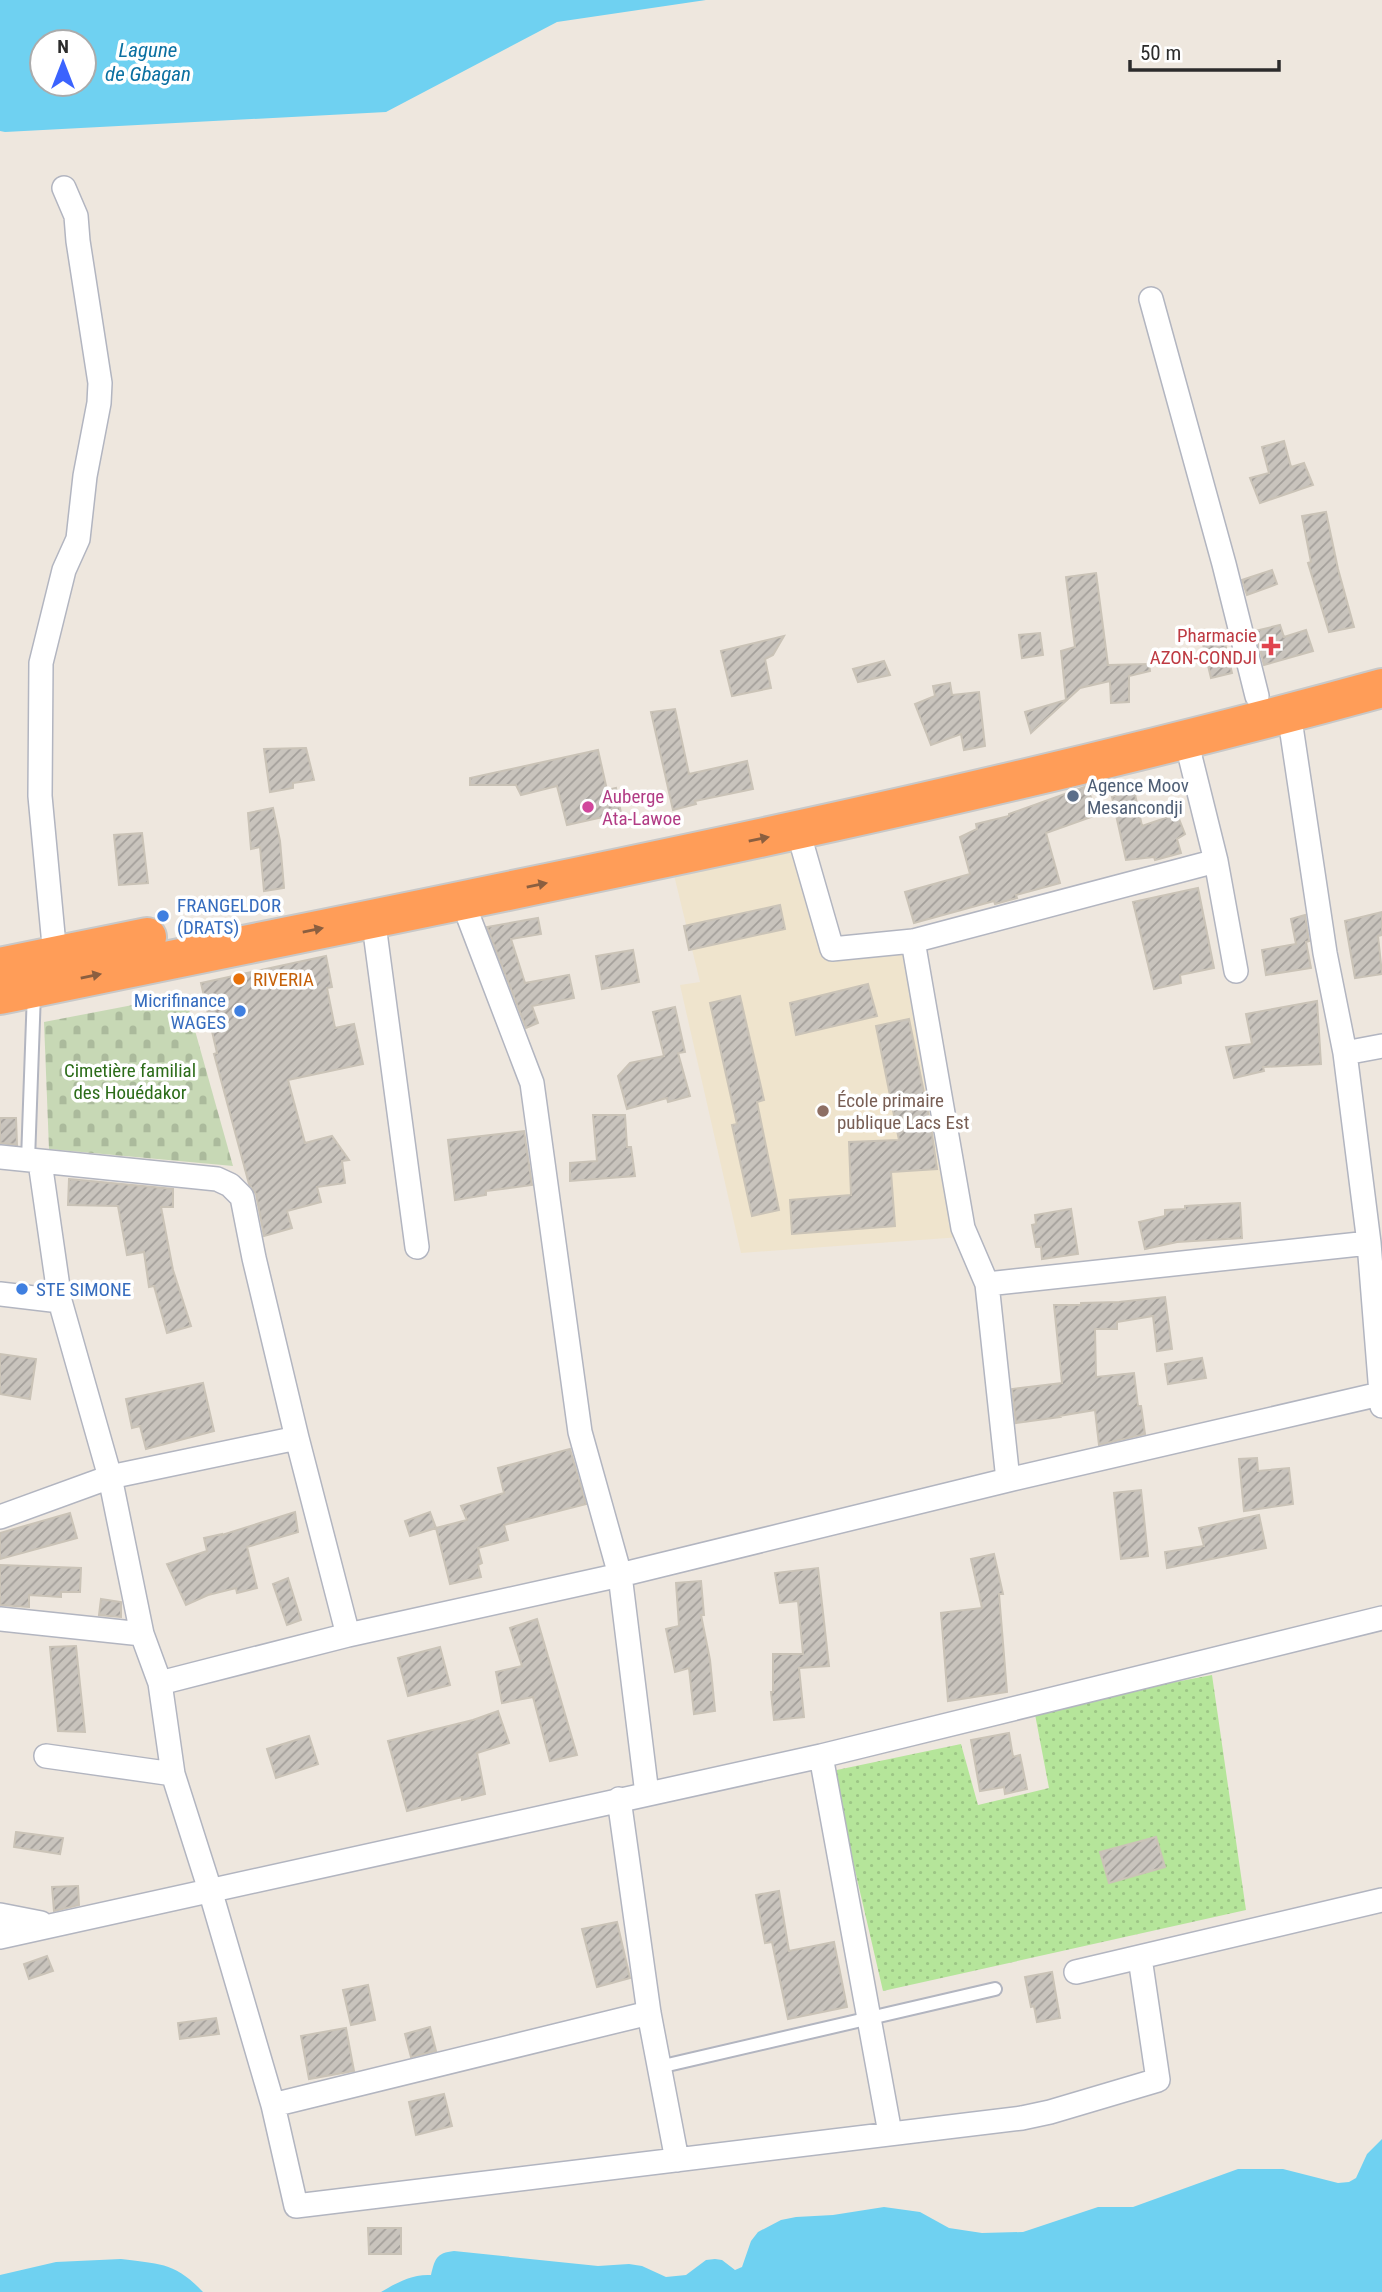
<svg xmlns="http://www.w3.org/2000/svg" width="1382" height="2292" viewBox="0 0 1382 2292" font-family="'Roboto Condensed',sans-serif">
<defs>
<pattern id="cemetery-stones" width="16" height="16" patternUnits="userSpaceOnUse" patternTransform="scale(1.75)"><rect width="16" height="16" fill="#c7d8b5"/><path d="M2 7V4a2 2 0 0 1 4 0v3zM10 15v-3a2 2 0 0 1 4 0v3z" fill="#abba9c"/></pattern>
<pattern id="garden-dots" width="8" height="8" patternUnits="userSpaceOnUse" patternTransform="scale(1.75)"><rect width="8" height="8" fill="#b5e59a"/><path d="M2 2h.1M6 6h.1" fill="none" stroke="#9cc585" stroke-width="1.8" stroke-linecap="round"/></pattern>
<pattern id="building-hatch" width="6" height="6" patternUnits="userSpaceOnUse" patternTransform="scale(1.75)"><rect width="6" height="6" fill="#c9c4bd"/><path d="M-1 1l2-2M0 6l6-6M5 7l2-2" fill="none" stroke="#a39f9a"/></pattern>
</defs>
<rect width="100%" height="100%" fill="#eee7de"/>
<!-- education -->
<path fill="#efe4cd" d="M794,848L833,954L909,953L961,1237L741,1253L680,985L700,982L673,871Z"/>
<!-- cemetery -->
<path fill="url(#cemetery-stones)" d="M185,995L233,1166L49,1149L44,1022Z"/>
<!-- garden -->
<path fill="url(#garden-dots)" d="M1212,1675L1246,1910L883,1991L832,1771L961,1744L978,1805L1049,1788L1034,1709Z"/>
<!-- water -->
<path fill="#6fd1f1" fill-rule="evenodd" d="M0,0H706L557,22L386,112L5,132L0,131ZM84,42V84H42V42Z
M1382,2139V2292H381C398,2282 412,2274 431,2275C435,2259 436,2253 454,2251L598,2266L629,2264L642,2266L666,2277L686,2275L706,2260L715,2259L722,2260L735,2270L742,2267L751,2241L758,2232L781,2220L796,2217L833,2215L884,2207L920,2212L949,2228L982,2233L1023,2232L1098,2207H1133L1238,2169H1283L1338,2183L1349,2182L1356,2178L1367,2154Z
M121,2259C159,2264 175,2262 203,2292H0V2275L56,2262Z"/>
<!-- building -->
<path fill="url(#building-hatch)" stroke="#cac3b7" stroke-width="2" d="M1284,441L1291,467L1304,463L1313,485L1260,503L1250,478L1269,473L1262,447Z
M1326,512L1338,569L1354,627L1329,632L1308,563L1311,562L1302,516Z
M1272,570L1277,584L1247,595L1242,580Z
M1096,573L1108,665L1149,664L1150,671L1129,676V702L1111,703L1110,681L1080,688L1031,733L1025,712L1066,700L1061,651L1075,647L1066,577Z
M1280,625L1284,637L1306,630L1313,651L1264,665L1255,631Z
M1222,631L1232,673L1211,678L1201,636Z
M1040,633L1043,655L1022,658L1019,635Z
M784,636L773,655L765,659L771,688L732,696L721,651Z
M884,661L890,675L858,682L853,669Z
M950,683L952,695L979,692L985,746L964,750L961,734L931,745L915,704L935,696L933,686Z
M675,709L689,774L747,761L753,789L695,801L696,804L673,810L651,712Z
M306,748L314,780L293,783V788L270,792L264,749Z
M598,750L607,790L616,788L621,813L567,825L557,786L521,795L516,785H470V778Z
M1087,786L1097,815L1046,833L1060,883L1016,895L1017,898L995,904L994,901L914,923L905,892L970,874L960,837L977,829L976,824L1009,816V814Z
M1134,790L1142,826L1177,814L1185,834L1177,839L1181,853L1155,860L1154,857L1126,860L1112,797Z
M273,808L280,841L284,888L264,891L260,847L251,849L248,813Z
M142,833L148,883L119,885L114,835Z
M1198,888L1214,968L1180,975L1181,983L1154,989L1133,902Z
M780,905L785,929L689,950L684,926Z
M1382,912V935L1378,936L1382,974L1355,978L1345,921Z
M1305,915L1309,941L1306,942L1311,968L1266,975L1262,950L1296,944L1291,919Z
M538,918L541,934L511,939L525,983L569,975L574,998L532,1006L538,1023L526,1028L487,927Z
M633,950L639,982L602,989L596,956Z
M326,956L332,987L327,988L335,1028L354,1024L363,1064L288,1080L305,1143L332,1136L349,1160L342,1161L345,1183L317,1187L321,1202L287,1211L292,1228L264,1236L256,1194L249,1184L214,1054L217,1053L201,983Z
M868,984L877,1016L796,1035L790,1003Z
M740,996L764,1100L757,1102L779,1210L752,1216L732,1125L737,1124L710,1003Z
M1317,1001L1321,1064L1263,1067L1264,1071L1234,1078L1226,1047L1252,1044L1246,1014Z
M675,1007L685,1052L678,1053L690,1096L668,1102L667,1098L627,1109L618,1076L630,1063L664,1056L653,1012Z
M909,1019L931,1127L937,1169L891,1172L895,1226L792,1234L790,1200L851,1195L849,1142L899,1140L876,1026Z
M593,1115H625L627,1147H631L635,1176L570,1181V1163L597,1161Z
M0,1118H16L17,1145L0,1143Z
M524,1131L532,1185L486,1191V1195L455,1200L448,1140Z
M69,1179L173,1189V1207H161L173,1270L191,1326L167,1333L154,1286L149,1287L144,1252L127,1255L118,1206L68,1205Z
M1240,1203L1242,1238L1177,1242L1145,1249L1139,1222L1165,1216V1210L1185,1209V1206Z
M1071,1209L1078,1254L1042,1259L1041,1247H1036L1032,1225L1036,1224L1035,1215Z
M1165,1297L1172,1349L1157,1351L1153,1316L1117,1322V1329H1095L1096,1377L1134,1373L1138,1406H1141L1145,1434L1099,1445L1095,1410L1059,1416L1060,1417L1016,1423L1012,1389L1062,1383L1054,1305H1081V1303L1119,1302Z
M0,1354L36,1359L30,1399L0,1394Z
M1202,1358L1206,1378L1168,1384L1165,1364Z
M203,1383L214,1431L146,1449L140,1426L132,1428L126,1399Z
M570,1449L586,1504L504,1525L508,1540L478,1548L482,1563L478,1565L481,1577L450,1584L436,1528L467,1520L461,1506L504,1493L498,1468Z
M1257,1458L1258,1471L1289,1468L1293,1504L1244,1511L1239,1459Z
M1141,1490L1148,1556L1121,1559L1114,1493Z
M295,1512L298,1532L247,1547L257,1588L237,1593L236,1588L208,1595L186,1605L167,1564L207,1551L204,1538L222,1534V1535Z
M430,1512L436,1528L410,1536L405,1521Z
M70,1513L77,1538L0,1559V1533Z
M1259,1515L1266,1548L1167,1568L1165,1552L1204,1546L1199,1528Z
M994,1554L1003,1594H999L1007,1692L948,1701L941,1613L982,1608L971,1559Z
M0,1565L81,1568L80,1592H61V1597L29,1595V1607L0,1605Z
M818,1568L829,1666L799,1668L804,1717L774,1720L771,1692H773V1654H803L798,1601L780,1603L775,1573Z
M288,1578L301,1620L287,1625L273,1584Z
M701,1581L704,1615H701L710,1660L715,1711L694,1714L689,1668L675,1672L666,1629L679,1626L676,1583Z
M101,1599L121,1602V1617L99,1615Z
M537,1619L577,1755L550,1761L533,1697L502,1703L496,1672L522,1666L510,1628Z
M76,1646L85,1732L58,1731L50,1647Z
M440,1647L450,1685L408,1696L398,1658Z
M498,1711L509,1743L477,1753L485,1794L462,1800V1797L407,1811L388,1741L473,1720Z
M1009,1733L1013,1757L1020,1755L1027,1789L1005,1794L1004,1787L980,1791L971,1740Z
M309,1736L318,1764L276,1778L267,1749Z
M16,1832L63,1838L60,1854L14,1847Z
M1156,1837L1165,1867L1109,1883L1100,1852Z
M78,1886L79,1905L54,1911L52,1887Z
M779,1891L789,1951L834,1942L847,2007L788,2019L772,1942L765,1943L756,1895Z
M617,1922L630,1978L597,1987L582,1929Z
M47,1956L53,1971L29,1979L24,1964Z
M1052,1972L1060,2018L1037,2022L1034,2006L1031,2007L1025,1977Z
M368,1985L375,2020L351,2025L343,1990Z
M216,2018L219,2034L180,2039L178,2023Z
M430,2027L436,2051L411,2057L405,2034Z
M346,2028L354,2071L309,2079L301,2036Z
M444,2094L452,2126L416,2135L409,2102Z
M368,2228H401V2254H369Z"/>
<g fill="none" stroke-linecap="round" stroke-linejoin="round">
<!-- lane casing -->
<g stroke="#b2b5c0" stroke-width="16">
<path id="lane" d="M28,1160L34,992
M659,2067L995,1989"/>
</g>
<!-- street casing -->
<g stroke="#b2b5c0" stroke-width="26">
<path id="street" d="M1151,299L1224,564L1257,696
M1289,713L1325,953L1345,1053L1369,1243L1382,1406
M1186,740L1216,861L1236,971
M798,831L832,949L913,941L1216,861
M462,900L532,1083L580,1432L620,1575L647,1794
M373,917L417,1247
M913,941L963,1228L987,1284L1008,1480
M55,956L40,796L41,663L64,570L78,539L85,476L99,403L100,383L78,241L76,216L64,188
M1345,1053L1382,1046
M0,1157L217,1179L230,1185L242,1197L254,1258L297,1438L348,1635
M40,1162L60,1301L110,1477L142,1634L160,1683L173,1774L210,1890L273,2105L296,2206L1022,2118L1050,2112L1158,2080L1140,1958
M987,1284L1369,1243
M0,1294L60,1301
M0,1517L110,1477L297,1438
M0,1619L142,1634
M160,1683L348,1635L620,1575L1008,1480L1380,1394
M46,1756L173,1774
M821,1756L890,2133
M619,1799L649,2013L677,2160
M0,1915L41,1923
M0,1937L821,1756L1382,1618
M1076,1972L1382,1900
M273,2105L649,2013"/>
</g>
<!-- highway casing -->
<g stroke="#c8c8c8" stroke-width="42">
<path id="highway" d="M0,967L147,937
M0,995C462,899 926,813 1382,688"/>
</g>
<!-- lane -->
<use href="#lane" stroke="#fff" stroke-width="12"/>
<!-- street -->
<use href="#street" stroke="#fff" stroke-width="23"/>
<!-- highway -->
<use href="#highway" stroke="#ff9d58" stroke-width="38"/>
</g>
<!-- one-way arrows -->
<defs><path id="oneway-solid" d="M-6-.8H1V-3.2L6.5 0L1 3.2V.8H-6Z" transform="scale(1.75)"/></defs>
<g fill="#8b5f40">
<use href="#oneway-solid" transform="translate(759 839) rotate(-12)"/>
<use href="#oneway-solid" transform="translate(537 885) rotate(-12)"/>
<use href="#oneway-solid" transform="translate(313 930) rotate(-12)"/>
<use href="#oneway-solid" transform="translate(91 976) rotate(-12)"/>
</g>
<!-- markers -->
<path fill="#e0444e" stroke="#fff" stroke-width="2.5" d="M1267.5 635.5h7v7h7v7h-7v7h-7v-7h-7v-7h7z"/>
<circle fill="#5c6f8a" stroke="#fff" stroke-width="2.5" cx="1073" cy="796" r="7"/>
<circle fill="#d1479c" stroke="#fff" stroke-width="2.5" cx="588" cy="807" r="7"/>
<g fill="#3f7fe0" stroke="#fff" stroke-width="2.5">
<circle cx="163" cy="916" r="7"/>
<circle cx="240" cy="1011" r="7"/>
<circle cx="22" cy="1289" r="7"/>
</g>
<circle fill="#e8710a" stroke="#fff" stroke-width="2.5" cx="239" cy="979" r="7"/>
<circle fill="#8d6e63" stroke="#fff" stroke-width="2.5" cx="823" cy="1111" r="7"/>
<g text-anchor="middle" stroke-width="7" stroke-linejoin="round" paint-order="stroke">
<!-- health labels -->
<g font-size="19" fill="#be3a42" stroke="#fff" text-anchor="end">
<text x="1257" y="642">Pharmacie<tspan x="1257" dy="22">AZON-CONDJI</tspan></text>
</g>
<!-- service labels -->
<g font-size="19" fill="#4e5e75" stroke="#fff" text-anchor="start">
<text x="1087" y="792">Agence Moov<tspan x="1087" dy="22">Mesancondji</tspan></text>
</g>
<!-- hotel labels -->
<g font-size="19" fill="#b23c85" stroke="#fff" text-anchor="start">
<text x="602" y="803">Auberge<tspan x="602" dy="22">Ata-Lawoe</tspan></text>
</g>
<!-- shop labels -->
<g font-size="19" fill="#366cbe" stroke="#fff" text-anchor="start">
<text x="177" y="912">FRANGELDOR<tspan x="177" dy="22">(DRATS)</tspan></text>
<text x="226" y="1007" text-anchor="end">Micrifinance<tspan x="226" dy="22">WAGES</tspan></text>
<text x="36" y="1296">STE SIMONE</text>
</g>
<!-- food labels -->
<g font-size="19" fill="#c56008" stroke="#fff" text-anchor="start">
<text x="253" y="986">RIVERIA</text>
</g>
<!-- park labels -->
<g font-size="19" fill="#2c6c19" stroke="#fff">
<text x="130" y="1077">Cimetière familial<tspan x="130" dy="22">des Houédakor</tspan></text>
</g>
<!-- education labels -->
<g font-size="19" fill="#785e54" stroke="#fff" text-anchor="start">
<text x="837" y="1107">École primaire<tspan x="837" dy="22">publique Lacs Est</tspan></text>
</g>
<!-- water labels -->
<g font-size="21" font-style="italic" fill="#0b70a1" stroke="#fff">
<text x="148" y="57">Lagune<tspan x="148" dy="24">de Gbagan</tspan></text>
</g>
</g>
<!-- north arrow -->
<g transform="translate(63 63)"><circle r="33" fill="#ffffff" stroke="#ababab" stroke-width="2"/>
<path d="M0-5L12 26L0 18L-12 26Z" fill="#3b63fe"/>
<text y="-10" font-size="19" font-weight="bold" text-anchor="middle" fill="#2c2c2c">N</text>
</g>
<!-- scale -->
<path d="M1130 60v10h149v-10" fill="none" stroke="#2c2c2c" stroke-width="3.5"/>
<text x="1140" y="60" font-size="21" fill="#2c2c2c" stroke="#ffffff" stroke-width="5" paint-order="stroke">50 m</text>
</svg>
